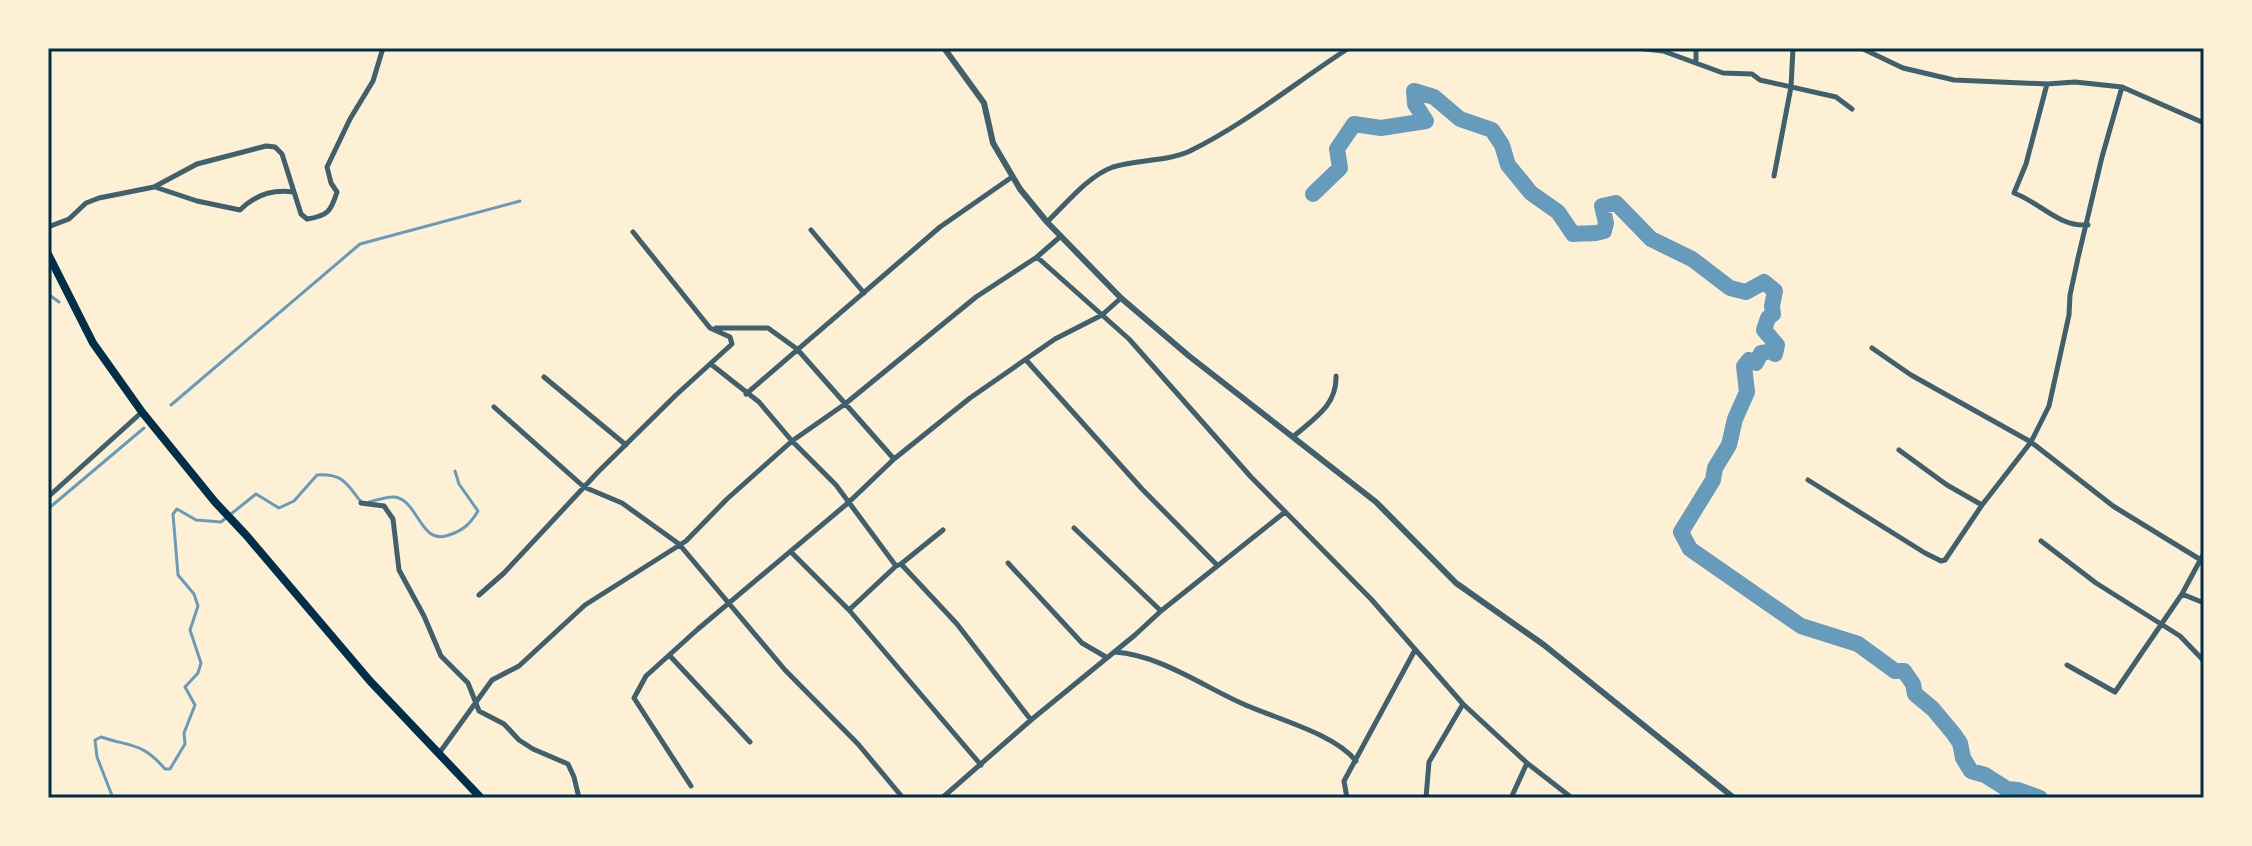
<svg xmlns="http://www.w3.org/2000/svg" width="2252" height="846" viewBox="0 0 2252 846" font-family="'Golos Text',sans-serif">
<rect width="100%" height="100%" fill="#fdf0d5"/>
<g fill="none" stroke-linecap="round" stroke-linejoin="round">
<!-- stream -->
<path stroke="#669bbc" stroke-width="3" d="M48,294L59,302
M171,405L360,244L520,201
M369,502C377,500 388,496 395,497C419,501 420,546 449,535C464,530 470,524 478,511L459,484L455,471
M48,509L144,428
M113,798L97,757L95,740L101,737C131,747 142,742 165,769H170L185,744L184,733L195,705L185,687L198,673L201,663L190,630L198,606L194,594L178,575L173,514L177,509L196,520L221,522L256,494L279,508L294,501L317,475C344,473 347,485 362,503"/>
<!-- river -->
<path stroke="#669bbc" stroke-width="16" d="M1313,194L1340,168L1337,149L1354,124L1381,128L1426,121L1415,104L1414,91L1434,97L1460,119L1492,130L1502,145L1508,165L1531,193L1558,212L1573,234C1586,232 1590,236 1604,231L1606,223L1602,206L1616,203L1651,239L1692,259L1730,288L1746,292L1764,282L1775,291L1772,306L1773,314L1768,318L1764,330L1777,345L1775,354L1771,351L1761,353L1756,363L1749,360L1744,366L1747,392L1735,419L1729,445L1715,468L1713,480L1681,532L1690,549L1801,626L1858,644L1895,671H1904L1913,684L1915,694L1933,709L1953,733L1960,743L1963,758L1971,771L1985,775L2007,789L2018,790L2040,798"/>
<!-- minor -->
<path stroke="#3f606c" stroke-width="5" d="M1636,48L1663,51L1723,73L1752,74L1760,80L1836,97L1852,109
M1696,48V63
M1861,48L1903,68L1954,80L2047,84L2075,82L2122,87L2204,123
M2047,84L2026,164L2014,193C2041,203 2058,227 2088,225
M1774,176L1791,87L1793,48
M155,187L197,201L240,210C255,195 272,189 293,192
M1047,222C1066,204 1088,176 1113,167C1138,159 1166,162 1190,151C1247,123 1296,82 1349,48
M48,227L69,219L86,203L99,198L154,187L197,164L266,146L275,147L282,154L301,214L307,219C328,216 331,211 337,192L331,183L327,167L350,119L373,81L383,48
M811,230L864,293
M1037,257L1129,339L1251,477L1371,599L1463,704L1527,763L1572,798
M716,328H768L797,349L894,459
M1872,348L1911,375L2031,442L2113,506L2201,560
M1026,360L1142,489L1216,564
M712,365L759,402L792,441L836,485L896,566L901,564L957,624L1031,720
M544,377L626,445
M746,394L940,227L1012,177
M494,407L584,487L622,503L679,544L785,670L858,744L903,798
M1294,436C1315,418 1337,405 1336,376
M1899,450L1947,485L1982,505
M1808,480L1925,553L1941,561L1945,560L1982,505L2031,442L2049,406L2069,315L2070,295L2078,258L2102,157L2122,87
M48,497L142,412
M361,503L384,506L393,519L399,570L424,616L441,656L468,683L479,711L504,724L519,740L533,749L568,764L574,777L579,798
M1074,528L1161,611
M2041,541L2096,583L2180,636L2204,661
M791,552L849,610L981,765
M1008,563L1082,643L1106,657
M901,564L943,530
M2182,594L2204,603
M479,595L504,573L598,472L676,395L732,344L730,337L710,328L633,232
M849,610L896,566
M1115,652C1159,655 1201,685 1241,703C1273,718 1334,733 1356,761
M670,656L750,742
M2067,665L2115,692L2182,594L2204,553
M440,752L492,680L519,666L585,605L686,541L727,499L792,441L845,404L976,297L1037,257L1061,236
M691,786L634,698L646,676L698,629L848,503L894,459L970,398L1055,339L1102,315L1121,298
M942,798L1031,720L1135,635L1161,611L1285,512
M1347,798L1344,781L1415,650
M1426,798L1429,762L1463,704
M1511,798L1527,763"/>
<!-- tertiary -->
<path stroke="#3f606c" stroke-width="6" d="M944,48L984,103L993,143L1020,189L1047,222L1121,298L1189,356L1376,502L1456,583L1544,645L1734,798"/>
<!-- trunk -->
<path stroke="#003049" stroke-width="8" d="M48,254L93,343L142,412L215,502L246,535L370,681L481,798"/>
</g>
<!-- border -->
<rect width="2252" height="846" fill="none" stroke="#fdf0d5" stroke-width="100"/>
<rect x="50" y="50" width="2152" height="746" fill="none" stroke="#003049" stroke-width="3"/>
</svg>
